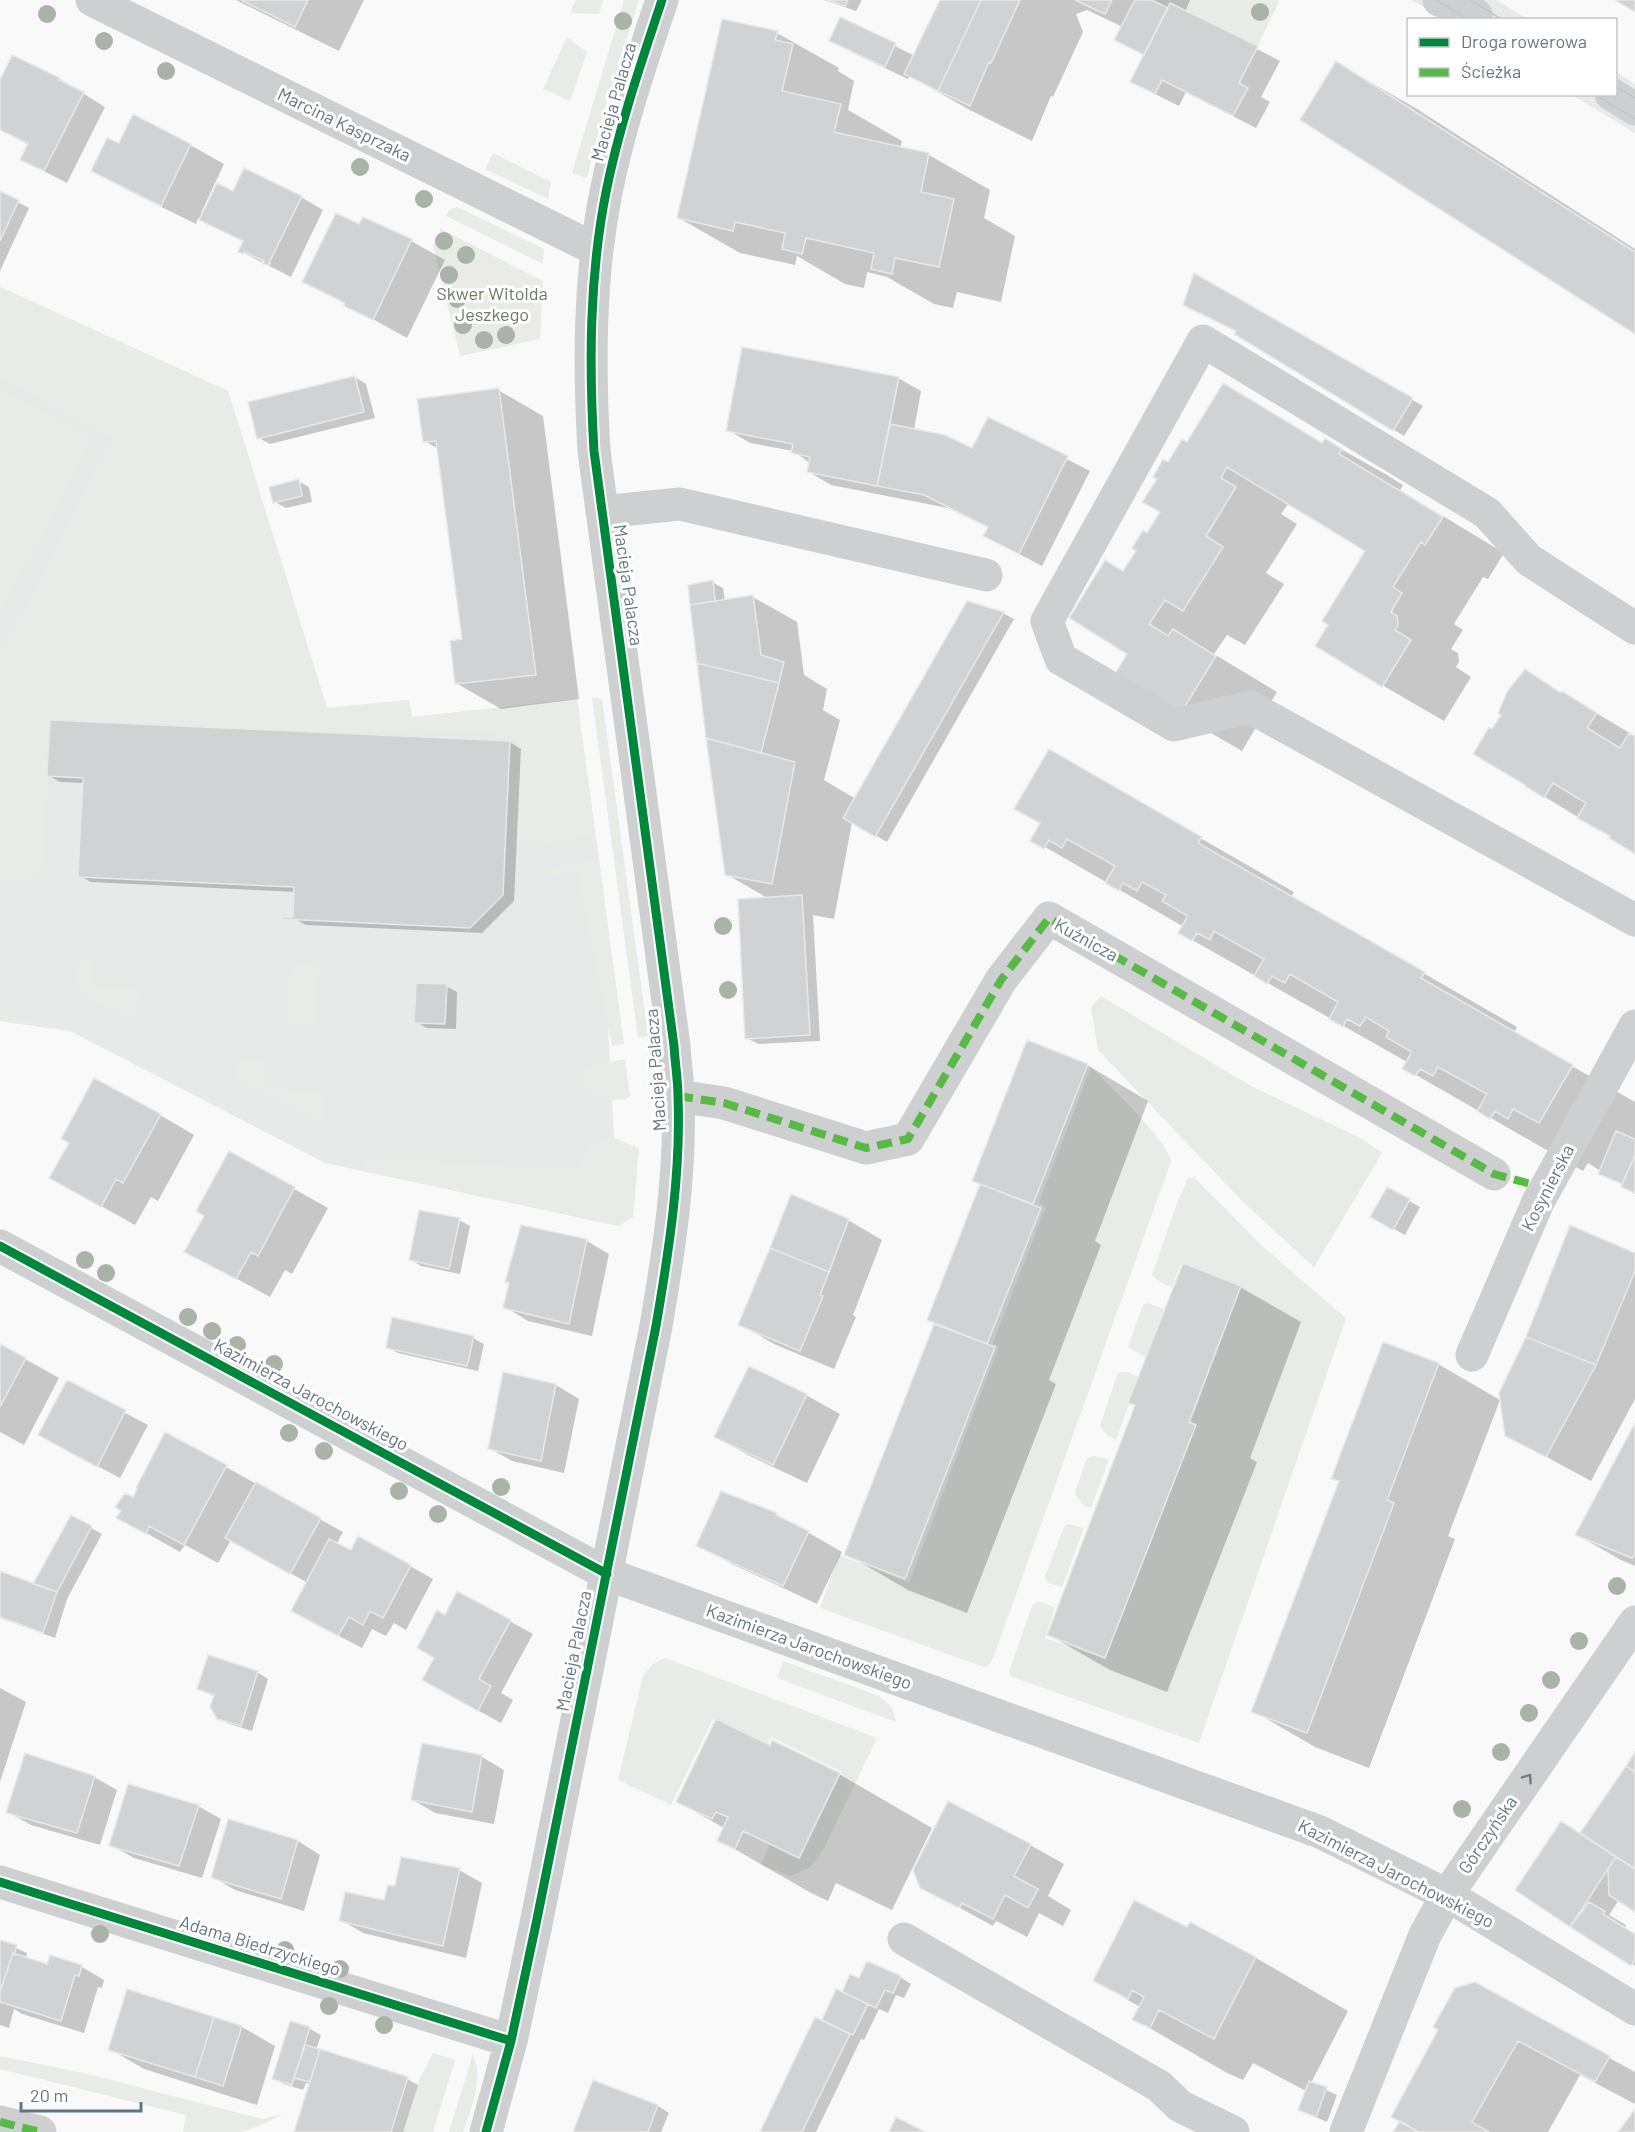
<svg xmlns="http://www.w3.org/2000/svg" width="1635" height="2132" viewBox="0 0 1635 2132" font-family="Barlow,sans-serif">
<rect width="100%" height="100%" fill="#f9f9f9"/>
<!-- built -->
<path fill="#e8e9e9" d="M1411,0H1496L1528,19H1446Z
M1616,72L1635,84V133L1572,95L1616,94Z
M0,287L228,391L327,708L409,700L412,717L577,699L599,859L619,1226L325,1163L70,1031L0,1021Z"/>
<!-- green -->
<path fill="#e8ebe6" d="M576,0H603L599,14L570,13Z
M624,0H639L601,120L587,178L572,173Z
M1152,0H1277L1279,1L1258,46L1171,3L1168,8Z
M567,37L587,52L570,101L543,89Z
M493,153L551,182L548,199L485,169Z
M457,207L544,249L543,264L446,216L449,210Z
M441,229L543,281L540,339L460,356L433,245Z
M0,287L228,391L327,708L409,700L412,717L577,699L595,835L541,845L540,838L512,844L517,735L361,728L360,734L50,720L44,861C35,884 21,879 0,878V654L113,438L0,378Z
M0,389L93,439L0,612Z
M592,697L602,699L648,1036L638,1038Z
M599,859L624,1044L612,1046L577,871L547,877L546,869Z
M94,956L93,986L139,989L137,1017L131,1016C111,1008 65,998 76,970C80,961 86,959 94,956Z
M290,964L319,966L317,1025L287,1024Z
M1101,996L1249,1085L1362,1139L1382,1153L1314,1267L1244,1203L1098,1050L1091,1007Z
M0,1014L70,1031L0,1021Z
M245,1058L265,1059L264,1089L323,1092L322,1121L238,1080C230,1070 232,1062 245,1058Z
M625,1059L630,1097C604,1106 586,1094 579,1068Z
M1091,1067C1110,1087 1165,1137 1171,1161L995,1653L990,1664L984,1667L820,1608L839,1555L909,1583L999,1346L993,1343L1046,1207L1039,1203Z
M611,1137L639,1148L633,1217L619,1226L363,1171L364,1158L580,1169C583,1147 589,1141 611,1137Z
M1194,1177L1262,1246L1346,1318L1199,1743L1010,1676L1009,1671L1033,1604L1040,1602L1055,1607L1045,1638L1105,1659L1240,1288L1180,1265L1172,1287L1160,1282L1152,1275L1179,1198L1188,1178Z
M1147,1303L1164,1309L1146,1358L1128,1347L1143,1305Z
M1127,1372L1139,1377L1116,1440L1106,1434L1100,1426L1118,1373Z
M1093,1456L1109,1459L1091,1508L1082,1504L1075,1493L1087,1458Z
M1068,1524L1084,1528L1062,1587L1048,1583L1045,1576L1065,1525Z
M665,1658L877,1738L823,1850L810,1867L791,1876L761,1865L770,1845L800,1860L842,1772L771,1737L767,1745L713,1719L671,1805L618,1780L643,1676L653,1664Z
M783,1661L879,1696L892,1707L896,1722L777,1678Z
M433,2053L455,2060L433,2132H403L419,2080Z
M473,2054C484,2078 471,2108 463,2132H449Z
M0,2056L88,2074L262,2119L283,2114L262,2125L242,2132H183L186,2115L0,2069Z"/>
<!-- shadow -->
<path fill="#0003" fill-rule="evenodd" d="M236,0H364L339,51Z
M824,0H862L856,11Z
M941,0H1190L1185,12L1280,61L1261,97L1270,102L1256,128L1186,92L1179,106L1155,94L1132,81L1145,55L1123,27L1087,10L1076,14L1083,32L1053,97L1051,96L1032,141L968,109L910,76L908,79L853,53L831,40L841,19L915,56Z
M777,33L839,68L838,71L854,81L848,110L902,141L900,148L929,155L990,190L984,218L1015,236L1001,302L957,292L953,308L934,304L887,277L867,272L864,288L845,284L797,256L795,265L740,253L679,218Z
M13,57L60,79L105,107L67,183L22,160L29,145L0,130V84Z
M1337,63L1417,109L1635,249V333Z
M119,145H190L224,164L201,213L203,214L234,193L301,197L323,210L291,277L240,251L244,242L198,218L196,224L127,190L93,170ZM262,258L271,263L270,265L262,262Z
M0,193L29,208L0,271Z
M359,226L411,241L445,260L407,338L304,281Z
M1195,275L1423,406L1404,436L1236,334L1237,331Z
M355,377L366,384L375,418L270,444L259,438Z
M898,378L921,391L914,430L973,450L989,419L1090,471L1042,566L985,536L989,528L948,508L831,485L809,472L810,463L793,451L750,443L728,430Z
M1224,385L1323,443L1325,440L1387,475L1403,485L1400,490L1504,553L1488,579L1483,577L1454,624L1463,630L1451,649L1458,653L1459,662L1456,667L1471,677L1444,721L1382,685L1367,551L1289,503L1281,514L1297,524L1266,573L1284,584L1245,645L1227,635L1214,654L1277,692L1242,751L1180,715L1129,654L1124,573L1162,512L1169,464L1188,444Z
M498,390L543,416L579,699L501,709L456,683L463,640L438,449L425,441Z
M298,481L309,487L312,502L286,508L275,502Z
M712,582L723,588L725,601L753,597L797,622L804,675L827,689L823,710L840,720L824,780L856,799L1003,613L1014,619L887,842L852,822L834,919L813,915L820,1041L758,1044L747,1038L769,899L726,874L689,586Z
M1525,671L1635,736V852L1527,786L1493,731Z
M51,721L510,742L521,749L514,901L482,933L306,925L295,919L296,892L91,882L80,876L84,783L60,782L49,776Z
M1049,751L1294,892L1291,897L1517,1027L1514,1033L1635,1102V1194L1623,1187V1185L1600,1173L1601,1171L1588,1163L1583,1171L1404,1068L1407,1062L1180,933L1184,927L1033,840L1042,823Z
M446,986L457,992L456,1029L427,1028L416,1022Z
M1087,1065L1148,1101L1095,1241L1101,1245L1049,1380L1056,1384L967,1613L908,1590L846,1554L936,1324L928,1320L981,1184Z
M160,1115L194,1135L158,1201L151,1197L135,1225L85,1197L70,1143Z
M230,1153L328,1208L292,1274L285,1270L270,1297L186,1251L206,1215Z
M1388,1189L1420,1207L1405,1235L1372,1217Z
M459,1220L470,1226L460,1274L421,1266L410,1259Z
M848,1220L882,1240L853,1315L856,1317L834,1369L774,1344L740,1324Z
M587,1241L609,1254L592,1336L528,1321L505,1307L510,1283Z
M1635,1255V1399L1591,1481L1506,1435Z
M1240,1287L1301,1322L1250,1458L1257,1462L1167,1692L1110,1670L1049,1635Z
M473,1338L484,1344L478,1371L398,1353L387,1347Z
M0,1345L59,1378L24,1445L0,1432Z
M1438,1364L1500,1400L1448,1536L1455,1539L1369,1768L1315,1747L1253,1711L1340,1482L1333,1478Z
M504,1373L556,1385L579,1399L564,1473L512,1461L489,1448Z
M67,1382L148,1425L120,1478L62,1447Z
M806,1395L840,1414L807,1483L750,1456L716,1437Z
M1635,1426V1566L1621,1560L1577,1535Z
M226,1467L343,1532L336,1545L351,1552L410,1566L433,1579L406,1630L394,1623L386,1636L372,1629L362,1648L316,1624L308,1583L231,1540L218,1563L185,1545L180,1552L118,1517L134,1499Z
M776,1514L842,1552L817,1604L732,1564L698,1545Z
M71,1517L102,1534L67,1599L55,1638L0,1618V1573L34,1586Z
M458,1593L533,1634L501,1693L513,1700L501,1723L446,1693L436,1657L445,1617Z
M257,1672L268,1679L252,1731L229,1724L218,1718L215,1697L199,1689Z
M0,1688L26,1702L0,1782Z
M423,1745L482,1757L504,1770L494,1824L435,1813L413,1800Z
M770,1747L839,1774L932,1828L892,1910L836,1883L828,1901L811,1893L719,1840L724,1828L678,1802Z
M1635,1755V1910L1619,1900L1609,1915L1626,1925L1625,1928L1635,1935V1966L1517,1890L1562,1823L1581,1834Z
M94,1777L117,1790L100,1845L31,1825L8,1812Z
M198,1806L221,1819L202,1878L134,1858L111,1845Z
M229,1821L298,1841L320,1855L304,1911L235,1890L213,1877Z
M1030,1845L1064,1864L1048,1896L1071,1910L1063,1926L1039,1913L1027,1937L996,1921L993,1926L922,1887Z
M459,1870L482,1883L466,1958L363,1933L341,1920L385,1902L396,1888Z
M1190,1924L1256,1958L1348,2011L1311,2083L1337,2095L1327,2122L1300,2110L1306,2091L1253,2063L1243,2080L1227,2073L1134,2019L1140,2007L1095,1981L1187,1929Z
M0,1941L27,1953L25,1959L48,1966L51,1957L82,1967L104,1980L102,1988L98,1987L84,2033L22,2014L14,2009L9,2028L0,2025Z
M900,1977L911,1984L904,1998L896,1995L888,2013L879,2009L864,2040L861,2039L816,2132H761L822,2022L837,1991L842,1994L860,1980Z
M1475,1984L1635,2072V2104L1580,2075L1548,2132H1395Z
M291,2023L310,2029L321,2035L316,2050L407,2079L418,2085L403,2132H295L311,2084L306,2083L303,2090L284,2084L273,2078Z
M242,2027L275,2046L257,2105L144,2069L110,2049Z
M594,2082L658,2106L669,2113L661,2132H575Z"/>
<!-- building -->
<path fill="#d0d2d3" stroke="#e8e8e8" stroke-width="1.5" d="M241,0H308L295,27Z
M827,0H848L845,6Z
M940,0H981L938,91L904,74Z
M981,0H1020L991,63L989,62L970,106L938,91Z
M1075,0H1112L1105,14Z
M1135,0H1152L1168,8L1144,55L1114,40Z
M1615,0H1635V12Z
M1170,3L1258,46L1239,83L1248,88L1233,116L1162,80L1155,94L1130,82Z
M840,17L896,43L885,67L829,41Z
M722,19L778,31L775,40L793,44L782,91L841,104L834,132L929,153L921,192L954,199L939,267L895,258L892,274L871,269L874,253L806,238L802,254L782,249L785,233L735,222L733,231L677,218Z
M12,55L60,78L59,80L84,92L44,171L20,160L28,143L0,130V80Z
M1336,61L1635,252V334L1300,120Z
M133,114L191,144L161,206L91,171L107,138L119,143Z
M244,168L302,196L268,265L263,264L264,261L244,252L243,254L238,252L243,241L199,220L217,183L233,191Z
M0,191L19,200L0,241Z
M336,213L359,224L363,217L412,239L373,320L344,306L345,303L302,282Z
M1194,273L1413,398L1393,431L1234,334L1236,331L1183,305Z
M742,347L899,377L877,486L807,472L810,457L791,453L793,444L726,431Z
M355,376L364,412L257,439L248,402Z
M1223,383L1322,443L1325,438L1342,449L1339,454L1443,517L1425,545L1421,542L1393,587L1402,593L1391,612L1397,616L1398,626L1395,630L1411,640L1382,687L1315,646L1328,625L1322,621L1365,551L1227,467L1221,478L1236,487L1206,536L1223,547L1183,611L1165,600L1149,624L1168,636L1173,629L1216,656L1179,716L1113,677L1127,654L1069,618L1105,560L1123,571L1136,551L1132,548L1143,530L1147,533L1160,512L1142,502L1157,479L1153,477L1163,459L1168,462L1182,439L1187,442Z
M499,388L536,675L455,684L450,641L462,639L436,441L423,442L417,399Z
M988,417L1068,456L1019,554L983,536L988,527L924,495L877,486L890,424L945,435L972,448Z
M299,479L302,496L273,503L269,487Z
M713,580L715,601L690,605L688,585Z
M753,595L761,655L784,662L779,683L697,663L690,605Z
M967,601L1004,612L875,837L843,818Z
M697,663L779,683L761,753L706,738Z
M1525,669L1561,693L1562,691L1597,713L1587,728L1620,748L1629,733L1635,736V854L1609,838L1610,836L1577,818L1586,803L1553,783L1544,798L1525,786V785L1473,754L1489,727L1492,729L1501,715L1498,713L1507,692Z
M50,720L510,741L503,895L470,928L282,919V917H293L294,887L78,877L83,778L47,776Z
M706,738L795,762L772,884L725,875Z
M1049,749L1202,837L1198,843L1425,972L1421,978L1573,1065L1539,1123L1513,1109L1508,1119L1495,1111L1490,1119L1477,1111L1487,1094L1438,1067L1433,1076L1420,1069L1415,1076L1402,1069L1412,1052L1386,1037L1389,1031L1366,1017L1360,1026L1347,1019L1343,1027L1329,1019L1338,1002L1290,974L1285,983L1272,976L1267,984L1254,976L1264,959L1214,931L1210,940L1197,933L1192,941L1178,933L1188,916L1162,901L1166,895L1142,882L1137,891L1123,883L1119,891L1105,883L1115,866L1067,839L1062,848L1049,840L1044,849L1030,841L1040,823L1014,809Z
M802,895L810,1035L745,1039L738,899Z
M416,983L447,984L445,1024L414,1023Z
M1027,1040L1088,1064L1033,1204L972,1181Z
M94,1078L161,1114L123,1183L116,1179L101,1207L49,1178L69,1143L61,1139Z
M1616,1131L1635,1139V1155L1622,1184L1598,1174Z
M229,1151L295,1187L258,1256L251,1252L236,1279L184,1252L204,1216L196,1211Z
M1635,1155V1193L1621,1187Z
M980,1184L1041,1208L987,1344L927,1320Z
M1387,1187L1410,1199L1393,1230L1370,1217Z
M791,1194L849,1219L829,1272L770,1248Z
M419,1210L460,1218L449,1269L409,1260Z
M521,1225L587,1239L569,1324L503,1308L509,1283L505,1282Z
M1570,1225L1635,1253V1271L1596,1365L1526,1337Z
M770,1248L829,1272L820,1295L823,1296L800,1351L738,1325Z
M1183,1263L1241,1286L1189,1422L1196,1425L1105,1658L1047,1635L1135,1405L1128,1403Z
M392,1317L474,1336L467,1366L386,1348Z
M934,1324L995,1347L905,1579L844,1555Z
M1526,1337L1596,1365L1546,1457L1505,1436L1499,1393Z
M1383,1342L1439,1363L1387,1500L1394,1503L1307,1733L1251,1712L1339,1481L1331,1479Z
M0,1344L26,1358L0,1407Z
M749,1366L807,1394L773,1465L714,1437Z
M503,1372L556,1384L541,1461L488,1449Z
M67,1380L126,1410L97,1467L38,1435Z
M1635,1423V1554L1632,1558L1575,1535Z
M165,1432L227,1465L184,1545L149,1526L146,1534L116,1518L121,1511L115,1507L125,1493L133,1497L137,1489L136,1488Z
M256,1482L321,1518L290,1574L225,1538Z
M721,1491L777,1513L776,1515L809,1531L783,1586L696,1546Z
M71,1515L92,1526L57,1592L33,1584Z
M358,1536L411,1565L383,1618L370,1611L363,1625L349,1617L338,1636L291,1611L329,1539L351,1550Z
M0,1571L57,1592L43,1633L0,1617Z
M457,1591L511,1620L479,1679L491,1686L478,1711L422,1680L434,1658L417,1648L437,1610L445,1615Z
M208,1655L258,1671L241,1726L217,1719L210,1707L214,1695L197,1689Z
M716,1719L770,1745L772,1740L840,1773L799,1858L743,1831L735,1849L717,1841L728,1817L716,1812L712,1819L676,1802Z
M422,1743L482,1755L472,1812L411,1800Z
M1635,1752V1772L1626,1766Z
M25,1753L95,1776L77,1833L6,1813Z
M1626,1766L1635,1772V1869L1580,1833Z
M128,1784L199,1805L179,1866L109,1846Z
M948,1801L1031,1844L1014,1876L1038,1889L1028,1908L1005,1895L993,1919L962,1903L959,1908L920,1888L913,1870Z
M228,1819L298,1840L281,1899L211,1878Z
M1561,1821L1616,1857L1570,1927L1515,1890Z
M401,1857L460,1868L443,1946L339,1921L345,1892L384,1900L388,1885L395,1886Z
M1616,1857L1635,1869V1912L1609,1895L1608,1869Z
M1134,1900L1187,1927L1190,1922L1256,1957L1214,2039L1159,2010L1150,2028L1132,2020L1144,1997L1132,1990L1128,1999L1093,1981Z
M1589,1902L1605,1911L1603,1914L1635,1934V1960L1631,1966L1570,1927Z
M0,1940L17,1945L14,1954L13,1953L0,1992Z
M13,1953L47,1964L50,1955L82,1965L79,1976L75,1975L61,2021L0,2002V1992Z
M867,1961L901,1976L893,1993L885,1990L876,2008L842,1992L850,1974L859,1978Z
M1475,1982L1610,2056L1595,2082L1518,2041L1472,2122L1489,2132H1418L1391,2117L1438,2030L1433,2027L1455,1988Z
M127,1989L214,2017L195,2077L108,2050Z
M836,1989L868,2004L853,2035L822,2020Z
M214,2017L242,2026L223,2086L195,2077Z
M815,2017L850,2034L802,2132H760Z
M290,2021L310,2027L292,2085L272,2079Z
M305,2045L320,2049L310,2082L294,2078Z
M320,2049L408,2077L391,2132H294Z
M593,2080L658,2105L648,2132H573Z
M1309,2081L1327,2087L1316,2117L1298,2110Z
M1635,2109V2132H1618Z
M896,2117L925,2132H889Z
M1400,2121L1418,2132H1393Z"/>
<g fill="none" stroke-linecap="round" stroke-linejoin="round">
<!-- minor -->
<path stroke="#cecfd0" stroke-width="33" d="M92,0L597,250
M1439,0L1476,15
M1611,94L1635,109
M602,512L680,504L986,575
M1635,628L1529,560L1487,513L1203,341L1047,621L1061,659L1174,725L1250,707L1635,920
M678,1096L724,1103L866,1148L908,1139L1001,980L1049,918L1494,1174
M0,1246L607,1574L1320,1832L1447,1895L1635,2009
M1472,1355L1538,1202L1635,1026
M0,1882L511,2041
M904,1939L1159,2086L1180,2106L1233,2132
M0,2122L40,2132
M486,2132L511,2041L536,1924L656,1326C669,1250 681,1174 678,1097C678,1080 675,1063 674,1046L594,451C589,365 589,278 606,192C619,127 641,63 662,0
M1346,2132L1425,1935L1447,1895L1635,1622"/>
<!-- tram -->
<path stroke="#c3c5c6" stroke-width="1.5" d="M1436,0L1469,20
M1470,0L1503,20
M1616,87L1635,98
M1594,94L1635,119"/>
<!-- quiet -->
<path stroke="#58b947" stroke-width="8" stroke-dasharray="15 8" stroke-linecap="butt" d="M678,1096L724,1103L866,1148L908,1139L1001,980L1049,918L1494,1174L1531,1184
M0,2122L40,2132"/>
<!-- cycleway casing -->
<g stroke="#fff" stroke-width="13">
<path id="cycleway" d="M0,1246L607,1574
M0,1882L511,2041
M486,2132L511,2041L536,1924L656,1326C669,1250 681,1174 678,1097C678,1080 675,1063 674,1046L594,451C589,365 589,278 606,192C619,127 641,63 662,0"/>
</g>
<!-- cycleway -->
<use href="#cycleway" stroke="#00873e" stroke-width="9"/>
</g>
<!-- trees -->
<g fill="#a9b3a7">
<circle cx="1260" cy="12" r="9"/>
<circle cx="47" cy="14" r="9"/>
<circle cx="623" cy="21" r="9"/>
<circle cx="104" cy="41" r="9"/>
<circle cx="166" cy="71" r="9"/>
<circle cx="360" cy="167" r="9"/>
<circle cx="424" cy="199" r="9"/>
<circle cx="444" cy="241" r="9"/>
<circle cx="466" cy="255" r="9"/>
<circle cx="449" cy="275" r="9"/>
<circle cx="457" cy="299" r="9"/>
<circle cx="463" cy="325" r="9"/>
<circle cx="506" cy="335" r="9"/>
<circle cx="484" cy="340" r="9"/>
<circle cx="723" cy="926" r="9"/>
<circle cx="728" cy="990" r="9"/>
<circle cx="85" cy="1260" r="9"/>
<circle cx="106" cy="1273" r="9"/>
<circle cx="188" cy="1317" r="9"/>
<circle cx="212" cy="1331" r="9"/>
<circle cx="237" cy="1345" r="9"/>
<circle cx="274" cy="1364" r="9"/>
<circle cx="289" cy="1433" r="9"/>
<circle cx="324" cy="1451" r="9"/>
<circle cx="501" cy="1487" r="9"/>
<circle cx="399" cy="1491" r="9"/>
<circle cx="438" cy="1514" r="9"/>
<circle cx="1617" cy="1586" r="9"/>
<circle cx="1579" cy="1641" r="9"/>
<circle cx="1551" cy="1680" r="9"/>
<circle cx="1529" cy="1713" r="9"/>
<circle cx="1501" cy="1752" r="9"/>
<circle cx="1462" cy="1809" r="9"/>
<circle cx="100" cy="1934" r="9"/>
<circle cx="285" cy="1950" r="9"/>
<circle cx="340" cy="1969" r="9"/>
<circle cx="329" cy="2006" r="9"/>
<circle cx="384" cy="2025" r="9"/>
</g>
<!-- one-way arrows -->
<defs><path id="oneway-chevron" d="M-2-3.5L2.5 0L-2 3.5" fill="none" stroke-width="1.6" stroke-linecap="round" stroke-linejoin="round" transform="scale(1.5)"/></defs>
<use stroke="#707f8b" href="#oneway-chevron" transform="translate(1528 1778) rotate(-55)"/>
<g text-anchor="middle" stroke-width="6" stroke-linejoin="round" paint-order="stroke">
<!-- street labels -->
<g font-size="18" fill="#657683" stroke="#fff">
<text transform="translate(614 102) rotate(-74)" y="6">Macieja Palacza</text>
<text transform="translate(344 125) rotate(26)" y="6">Marcina Kasprzaka</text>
<text transform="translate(628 585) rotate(82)" y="6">Macieja Palacza</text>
<text transform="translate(1086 940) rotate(29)" y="6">Kuźnicza</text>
<text transform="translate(656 1070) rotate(-94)" y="6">Macieja Palacza</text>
<text transform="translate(1548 1188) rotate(-63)" y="6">Kosynierska</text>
<text transform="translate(311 1395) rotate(28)" y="6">Kazimierza Jarochowskiego</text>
<text transform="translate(809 1647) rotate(20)" y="6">Kazimierza Jarochowskiego</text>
<text transform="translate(574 1651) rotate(-79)" y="6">Macieja Palacza</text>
<text transform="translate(1488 1835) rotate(-56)" y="6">Górczyńska</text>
<text transform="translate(1396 1874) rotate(27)" y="6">Kazimierza Jarochowskiego</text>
<text transform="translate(260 1946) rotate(17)" y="6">Adama Biedrzyckiego</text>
</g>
<!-- park labels -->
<g font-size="18" fill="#687a64" stroke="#fff">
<text x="492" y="300">Skwer Witolda<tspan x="492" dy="21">Jeszkego</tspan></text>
</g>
</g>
<!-- legend -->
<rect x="1407" y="18" width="210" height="78" fill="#ffffff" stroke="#c1c8cd" stroke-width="1.5"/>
<rect x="1419" y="38" width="30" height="9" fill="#00873e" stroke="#c1c8cd" stroke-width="1.5"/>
<text x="1461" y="48" font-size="18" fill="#657683">Droga rowerowa</text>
<rect x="1419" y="68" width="30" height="9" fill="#58b947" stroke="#c1c8cd" stroke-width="1.5"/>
<text x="1461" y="78" font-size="18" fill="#657683">Ścieżka</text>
<!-- scale -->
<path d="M21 2102v9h120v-9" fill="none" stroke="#657683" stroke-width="3"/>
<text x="30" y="2102" font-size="18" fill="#657683" stroke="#ffffff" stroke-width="4.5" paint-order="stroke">20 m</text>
</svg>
